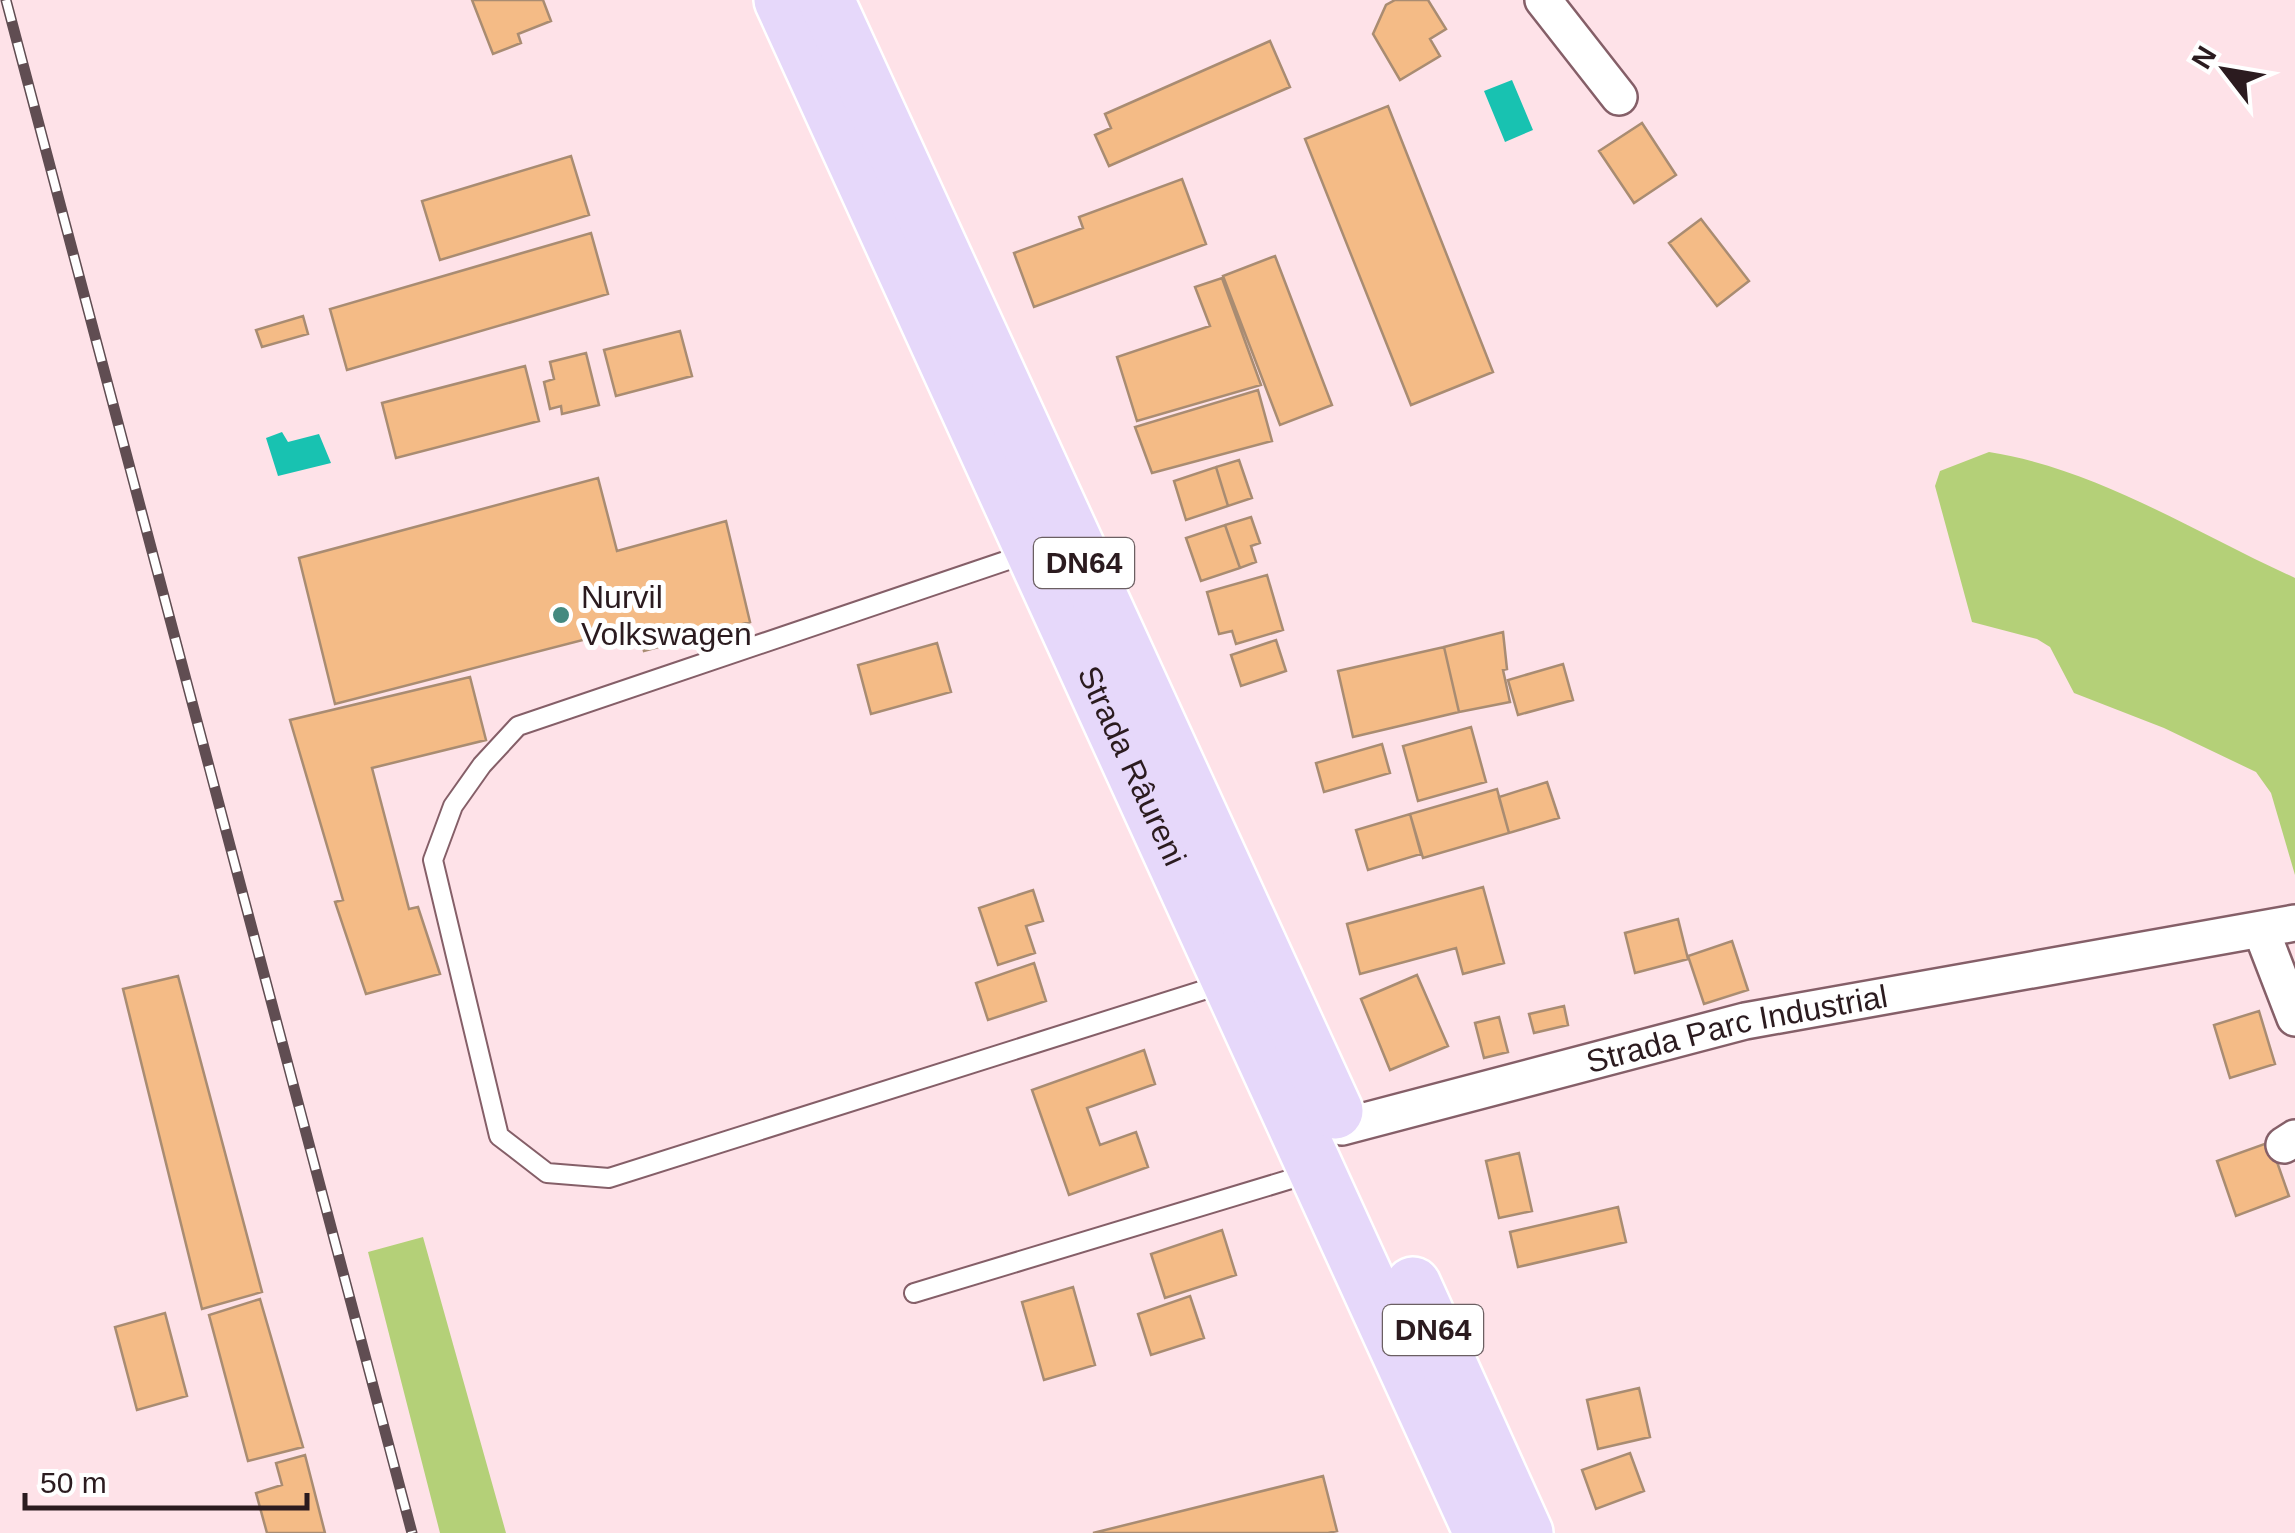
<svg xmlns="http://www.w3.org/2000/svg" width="2295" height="1533" viewBox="0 0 2295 1533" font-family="Helvetica,sans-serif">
<rect width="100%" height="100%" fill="#fee2e8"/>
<!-- green -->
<path fill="#b4d078" d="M1989,452C2097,469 2196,533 2295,578V875L2271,793L2256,772L2164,728L2074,693L2050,647L2037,639L1972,622L1935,486L1940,471Z
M423,1237L506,1533H440L368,1252Z"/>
<!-- water -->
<path fill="#18c2b1" d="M1512,80L1533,130L1505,142L1484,91Z
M282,432L288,442L319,434L331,463L278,476L266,438Z"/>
<!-- building -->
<path fill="#f4bb86" stroke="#a98c72" stroke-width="2.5" d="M472,0H543L551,21L518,34L521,43L493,54Z
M1395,0H1428L1446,29L1430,39L1440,56L1400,80L1373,34L1386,5Z
M1270,41L1290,87L1109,166L1095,135L1111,128L1105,114Z
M1388,106L1493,372L1411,405L1305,139Z
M1642,123L1676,175L1634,203L1599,151Z
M571,156L589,215L440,260L422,201Z
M1182,179L1206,244L1034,307L1014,253L1083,228L1079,217Z
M1701,219L1749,281L1717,306L1669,243Z
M591,233L608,294L347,370L330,309Z
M1275,256L1332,405L1280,425L1223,276Z
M1222,278L1261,385L1137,421L1117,357L1210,326L1195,287Z
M303,316L308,334L262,347L256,330Z
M680,331L692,376L616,396L604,350Z
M586,353L599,405L562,414L561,406L550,409L544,382L554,379L550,362Z
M525,366L539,421L396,458L382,403Z
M1258,390L1272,441L1152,473L1135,427Z
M1239,460L1252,498L1228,506L1216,467Z
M1216,467L1228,506L1186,520L1174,481Z
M598,478L617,551L726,521L750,622L644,651L637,626L335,704L299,558Z
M1251,517L1260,543L1251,546L1256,562L1240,568L1225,525Z
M1225,525L1240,568L1201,581L1186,538Z
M1267,575L1283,630L1236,644L1232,631L1219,634L1207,592Z
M1503,632L1507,669L1503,670L1510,702L1459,712L1444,647Z
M1276,640L1286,671L1241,686L1231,655Z
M937,643L951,692L871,714L858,665Z
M1444,647L1459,712L1353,737L1338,671Z
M1563,664L1573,700L1518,715L1508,680Z
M470,677L486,740L372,768L409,909L418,907L440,974L366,994L335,902L343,900L290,720Z
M1471,727L1486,782L1418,801L1403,746Z
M1382,744L1390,773L1324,792L1316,763Z
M1547,782L1559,818L1509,833L1499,797Z
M1497,789L1509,833L1423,858L1410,814Z
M1410,814L1421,854L1368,870L1356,830Z
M1483,887L1504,963L1463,974L1456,948L1360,974L1347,924Z
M1033,890L1043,921L1026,926L1035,953L998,965L979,908Z
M1678,919L1688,959L1635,973L1625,933Z
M1732,941L1748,990L1704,1004L1688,956Z
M1034,963L1046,1001L988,1020L976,983Z
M1417,975L1448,1046L1390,1070L1361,999Z
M178,976L262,1292L202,1309L123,989Z
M1564,1006L1568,1025L1534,1033L1529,1014Z
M2259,1011L2275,1064L2230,1078L2214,1025Z
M1499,1017L1508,1052L1484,1058L1475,1023Z
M1144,1050L1155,1084L1087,1108L1100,1145L1136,1132L1148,1167L1069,1195L1032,1090Z
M2270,1142L2289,1196L2236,1216L2217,1161Z
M1519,1153L1532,1211L1499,1218L1486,1161Z
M1618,1207L1626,1242L1518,1267L1510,1232Z
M1222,1230L1236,1275L1165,1298L1151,1254Z
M1073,1287L1095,1365L1044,1380L1022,1302Z
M1190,1296L1204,1338L1151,1355L1138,1314Z
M260,1299L303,1447L248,1461L209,1315Z
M165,1313L187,1396L137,1410L115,1327Z
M1639,1388L1650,1437L1598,1449L1587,1400Z
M1630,1453L1644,1491L1596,1509L1582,1470Z
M305,1455L325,1533H267L256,1493L282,1485L276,1463Z
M1323,1476L1337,1531L1328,1533H1093Z"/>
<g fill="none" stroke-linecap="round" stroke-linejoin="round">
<!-- lane casing -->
<g stroke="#855f68" stroke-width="22">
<path id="lane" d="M1029,553L518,726L482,765L453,806L433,860L499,1136L547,1173L609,1178L1226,983
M914,1293L1311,1173"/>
</g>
<!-- street casing -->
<g stroke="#855f68" stroke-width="40">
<g id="street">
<path d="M1543,0L1619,97"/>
<path d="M2261,930L2295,1018"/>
<path id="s1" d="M1316,1117L1342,1127L1745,1021L2295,923"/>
<path d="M2284,1145L2295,1138"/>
</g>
</g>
<!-- primary casing -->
<g stroke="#fff" stroke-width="60">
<g id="primary">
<path id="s2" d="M782,0C1013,512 1252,1021 1482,1533"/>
<path d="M826,0L1335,1111"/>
<path d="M1413,1285L1525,1533"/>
</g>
</g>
<!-- lane -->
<use href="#lane" stroke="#fff" stroke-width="18"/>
<!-- street -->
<use href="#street" stroke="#fff" stroke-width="35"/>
<!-- primary -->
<use href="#primary" stroke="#e6d8fa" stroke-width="55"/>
<!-- rail casing -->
<g stroke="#604d52" stroke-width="11">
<path id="rail" d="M6,0L412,1533"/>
</g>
<!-- rail -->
<use href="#rail" stroke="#fff" stroke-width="8" stroke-dasharray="22" stroke-linecap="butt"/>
</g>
<!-- markers -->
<circle fill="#44897f" stroke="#fff" stroke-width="4" cx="561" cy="615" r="10"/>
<g text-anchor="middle" stroke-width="10" stroke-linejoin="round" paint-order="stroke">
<!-- shield labels -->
<g fill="#fff" stroke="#6b5f62" stroke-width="2.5">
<rect x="1034" y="538" width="100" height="50" rx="8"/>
<rect x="1383" y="1305" width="100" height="50" rx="8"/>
</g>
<g font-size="30" font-weight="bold" fill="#2b1b1f">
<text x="1084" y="573">DN64</text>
<text x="1433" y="1340">DN64</text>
</g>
<!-- poi labels -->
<g font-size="32" fill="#2b1b1f" stroke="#fff" text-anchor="start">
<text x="581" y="608">Nurvil<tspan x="581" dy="37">Volkswagen</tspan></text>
</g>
<!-- street labels -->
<g font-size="32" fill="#2b1b1f" stroke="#fff">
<text dy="11" stroke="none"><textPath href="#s2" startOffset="842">Strada Râureni</textPath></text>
<text dy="11" stroke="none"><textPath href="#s1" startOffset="435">Strada Parc Industrial</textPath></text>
</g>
</g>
<!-- north arrow -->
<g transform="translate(2225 70) rotate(301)" stroke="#ffffff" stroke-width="8" paint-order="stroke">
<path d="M0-8L18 38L0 25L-18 38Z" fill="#2b1b1f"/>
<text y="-15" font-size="28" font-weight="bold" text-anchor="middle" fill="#2b1b1f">N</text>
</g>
<!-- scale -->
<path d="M25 1493v15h282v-15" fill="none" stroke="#2b1b1f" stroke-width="5"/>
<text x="40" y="1493" font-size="30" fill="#2b1b1f" stroke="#ffffff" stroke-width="8" paint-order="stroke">50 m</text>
</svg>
